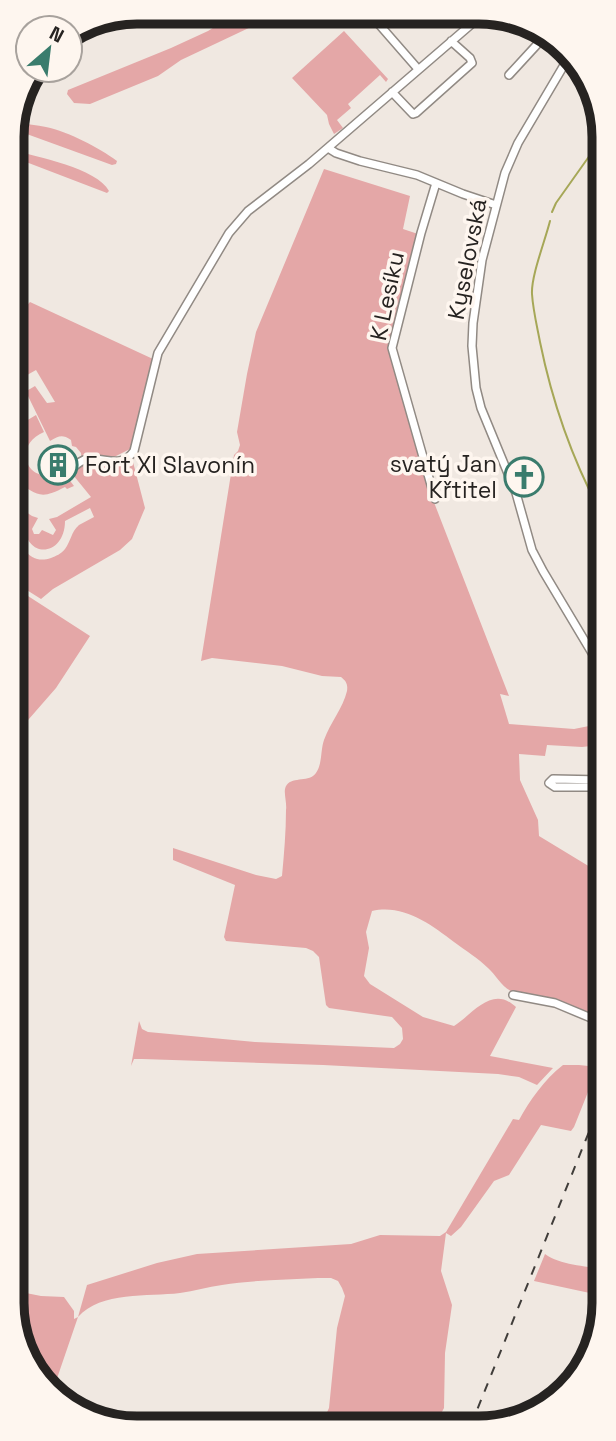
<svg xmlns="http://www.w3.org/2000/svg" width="616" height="1441" viewBox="0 0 616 1441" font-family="'Space Grotesk',sans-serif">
<rect width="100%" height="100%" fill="#f0e8e1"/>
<!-- green -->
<path fill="#e4a7a7" d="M237,13H272L253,26L181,60L158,76L90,104L74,103L67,94L68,90L171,48L208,31Z
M344,31L388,79L386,82L380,75L348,104L351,108L337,120L343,128L334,134L329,124L327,115L292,78Z
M18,123C27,124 37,125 46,127C69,132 98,147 117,161L116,164L112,165L24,133L16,126Z
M13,150C37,157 97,168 109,191L107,193L13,157Z
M324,169L410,196L403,229L418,234L390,348L430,492L509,696L500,694L509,724L574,729L589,726L591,746L582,747L547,745L545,756L519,754L520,780L538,820L539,836L600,873H602L603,1019C587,1015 573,1005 558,1000C543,996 524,996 511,991C502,987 495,974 488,968C478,958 466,951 454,942C430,924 404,904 372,911L366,932L369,948L364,976L370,984L423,1017L454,1026C474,1013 492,985 516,1007L490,1056L553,1068L537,1085L519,1077L498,1074L323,1065L142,1059H134L131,1066L139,1021L142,1029L148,1032L255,1042L394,1048L400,1044L403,1039L402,1028L392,1017L329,1008L326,1005L319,957L313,951L306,948L226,941L224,937L235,885L173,860V848L256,875L276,879L282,876C284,854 286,832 286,810C287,804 284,794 285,789C288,776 305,782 313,776C323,768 320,751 324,740C330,723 343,708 347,691C348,684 346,681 341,677L322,676L282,666L212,658L201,661L234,455L238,451L240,445L237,432L247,374L256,332Z
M13,179C20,182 26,184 28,193L17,227H13Z
M30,302L153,359L130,449L114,457L113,464L114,467L133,462L145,508L132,539L120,550L53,589L41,599L14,582V533C22,548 31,565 51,558C56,556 61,554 65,549C71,541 71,532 79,525C84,522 89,520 94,517L90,508L65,521C65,556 26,561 24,524L14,516V504L32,516L38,518L32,529L34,534H39L42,530L53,535L56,530L49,519L57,517L91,497L69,470L82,461L81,453L76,447L72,446L71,440C62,434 59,436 50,441L28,396L13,406V399L35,386L47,403L55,402L36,370L13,383V321Z
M36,415L44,432C9,447 30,490 62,470L74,486L67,489L65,487C39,501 37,494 14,480V429L19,430L26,424V421Z
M14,587L90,636L56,688L15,735Z
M563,1065H579L598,1067L574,1127L571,1131L541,1125L509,1175L494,1181L461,1227L451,1236L446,1233L441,1271L452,1305L445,1353L444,1408L435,1425H321L329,1408L337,1328L345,1296L342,1288L338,1281L331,1278H318C286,1280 253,1280 222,1285C208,1287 194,1291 180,1293C148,1297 101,1291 78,1317L52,1393L49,1392L16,1335V1291L41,1296L64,1297L74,1311V1319L78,1317L87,1285L157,1263L197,1254L351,1244L380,1235L440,1236L446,1232L513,1119L519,1120C530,1100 544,1080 563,1065Z
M545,1254C560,1265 585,1266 603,1269L599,1295L534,1281Z"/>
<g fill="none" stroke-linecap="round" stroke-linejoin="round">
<!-- stream -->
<path stroke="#a6a757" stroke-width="2" d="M552,212L556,203L600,141
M550,221C545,241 531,276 532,294C533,310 537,326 540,342C552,401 572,459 601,513"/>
<!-- minor casing -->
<g stroke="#918a84" stroke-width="10">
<path id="minor" d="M370,14L418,69
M570,55L518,143L505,173L482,260L473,323L472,346L476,388L481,408L516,493L532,550L543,571L601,668
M509,75L544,37
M392,92L413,114L416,113L472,63L470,58L451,41
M328,148L336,153L360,161L417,175L463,194L496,205
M69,470C74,467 79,462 84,460C103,455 120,471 134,451L158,353L229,233L248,211L309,164L482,15
M435,499L392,348L421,233L436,183
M549,783L553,779L602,780
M549,783L555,787H602
M513,995L555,1003L603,1023
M596,1330L603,1281"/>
</g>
<!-- minor -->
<use href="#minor" stroke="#fff" stroke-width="7"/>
<!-- rail -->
<path stroke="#403d3a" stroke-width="2" stroke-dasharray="9 9" stroke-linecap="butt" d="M471,1425L603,1097"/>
</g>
<!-- icons -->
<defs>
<g id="building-ring" transform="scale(2.0125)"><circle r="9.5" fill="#fef6ef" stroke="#3a7c6d" stroke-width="1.5"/><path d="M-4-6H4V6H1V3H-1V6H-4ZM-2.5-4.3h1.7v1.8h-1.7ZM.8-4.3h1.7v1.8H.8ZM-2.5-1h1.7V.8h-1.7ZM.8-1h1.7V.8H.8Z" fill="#3a7c6d"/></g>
<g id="church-ring" transform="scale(2.0125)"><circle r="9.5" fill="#fef6ef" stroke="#3a7c6d" stroke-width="1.5"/><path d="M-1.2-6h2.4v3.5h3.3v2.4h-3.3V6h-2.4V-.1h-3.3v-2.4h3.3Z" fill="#3a7c6d"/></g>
</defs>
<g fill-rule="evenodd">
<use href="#building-ring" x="58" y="465"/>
<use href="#church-ring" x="524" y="477"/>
</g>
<g text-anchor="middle" stroke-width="7" stroke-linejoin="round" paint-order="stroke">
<!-- street labels -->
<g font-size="23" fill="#262321" stroke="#fef6ef">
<text transform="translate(467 259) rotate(-79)" y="8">Kyselovská</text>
<text transform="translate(387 296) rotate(-78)" y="8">K Lesíku</text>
</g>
<!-- poi labels -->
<g font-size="23" fill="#262321" stroke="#fef6ef" text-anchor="end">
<text x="497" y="472">svatý Jan<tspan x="497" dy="26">Křtitel</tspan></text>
<text x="85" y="473" text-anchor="start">Fort XI Slavonín</text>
</g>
</g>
<!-- crop -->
<path d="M0 0H616V1441H0ZM137 24H479A113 113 0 0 1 592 137V1303A113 113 0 0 1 479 1416H137A113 113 0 0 1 24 1303V137A113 113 0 0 1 137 24Z" fill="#fef6ef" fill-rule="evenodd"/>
<path fill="none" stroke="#262321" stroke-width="9" d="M137 24H479A113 113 0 0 1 592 137V1303A113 113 0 0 1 479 1416H137A113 113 0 0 1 24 1303V137A113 113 0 0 1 137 24Z"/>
<!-- north arrow -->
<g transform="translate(49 49) rotate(28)"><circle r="33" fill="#fef6ef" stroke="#a8a29d" stroke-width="2"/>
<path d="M0-5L12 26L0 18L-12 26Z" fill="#3a7c6d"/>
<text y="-10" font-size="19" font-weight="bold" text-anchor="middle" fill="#262321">N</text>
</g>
</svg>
